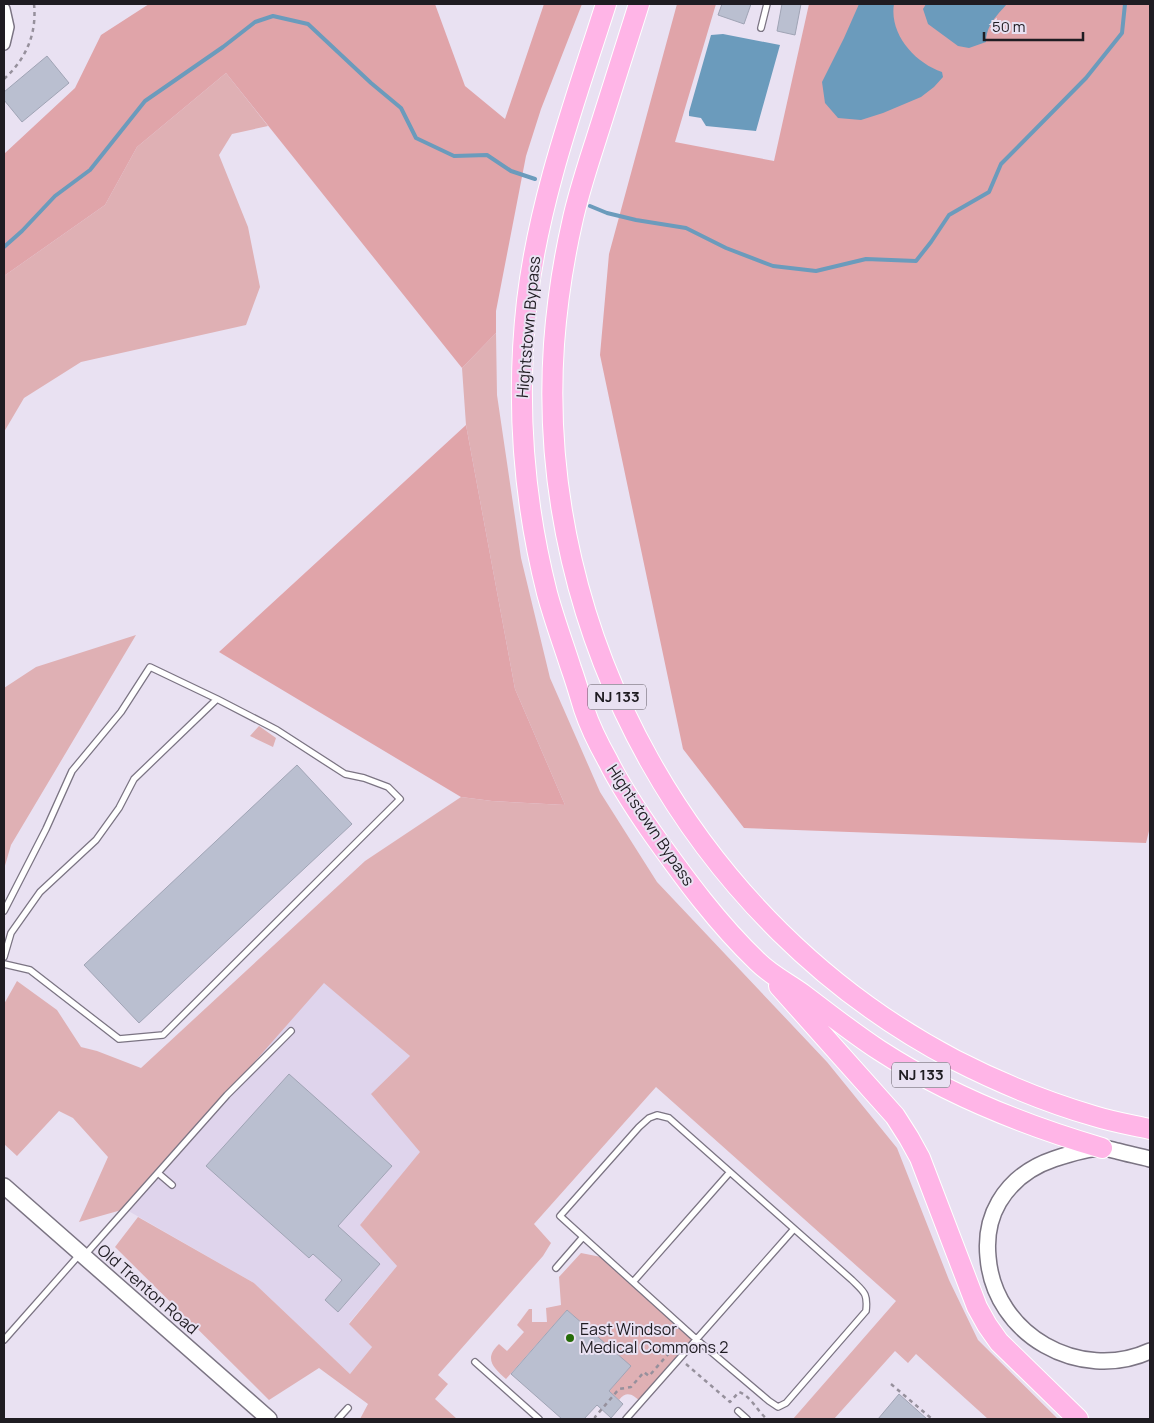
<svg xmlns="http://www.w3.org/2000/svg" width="1154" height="1423" viewBox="0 0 1154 1423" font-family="Manrope,sans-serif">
<rect width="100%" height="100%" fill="#e9e1f2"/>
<!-- built -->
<path fill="#dfd4ec" d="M324,982L410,1056L404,1131L421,1152L360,1225L397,1266L349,1323L372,1347L350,1374L254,1283L125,1209Z"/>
<!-- green -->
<path fill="#dfb0b4" d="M226,73L268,126L232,134L219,155L248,227L260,287L246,325L81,362L24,398L4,432V276L105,205L137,147Z
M496,333L497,395L521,558L550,678L600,792L657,882L827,1062L897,1148L949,1280L978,1340L1058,1419H988L916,1354L908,1363L895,1351L834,1419H793L896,1301L656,1087L534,1224L551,1243L543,1256L438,1375L448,1384L435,1399L457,1419H360L368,1404L319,1368L269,1400L115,1247L138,1217L254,1283L350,1374L372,1347L349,1324L397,1266L360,1225L420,1152L371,1094L410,1056L324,983L125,1209L79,1222L108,1157L73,1118L59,1111L17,1156L4,1144V1004L17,981L57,1010L81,1047L97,1051L141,1068L365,861L461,797L492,801L565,805L515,689L466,425L462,368Z
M136,635L11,845L4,869V688L36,667Z
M259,726L276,738L273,747L250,736Z
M581,1253L601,1257L610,1261L696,1339L641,1402C633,1395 627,1390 619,1400L609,1391L630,1366L567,1310L506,1379C494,1368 483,1359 499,1344L507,1351L524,1332L517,1325L529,1309H532V1322H547L546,1308L561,1305L559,1277Z"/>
<!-- forest -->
<path fill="#e0a4a9" d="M149,4H435L465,86L505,119L544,4H582L541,109L526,156L496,311V333L462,368L226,73L137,147L105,205L4,276V154L75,88L101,35Z
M677,4H716L675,142L774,161L809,4H1150V827L1146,843L744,828L683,749L600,355L609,254Z
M466,425L515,689L565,805L492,801L461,797L219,652Z"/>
<!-- water -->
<path fill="#6b9bbc" d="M859,4H894C889,34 915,63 942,72L943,77L934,87L921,97L883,113L861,120L838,118L825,103L822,82L844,38Z
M926,4H1007C997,15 986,26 986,42L969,48L958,46L928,24L923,9Z
M723,34L780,45L756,131L706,126L701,118L689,116V112L711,35Z"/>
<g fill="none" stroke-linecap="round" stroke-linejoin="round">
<!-- stream -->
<path stroke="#6b9bbc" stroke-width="4" d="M590,206L607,213L636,220L686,228L726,248L773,266L816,271L866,259L916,261L931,242L949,215L989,192L1001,164L1086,78L1122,33L1125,4
M4,247L22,231L55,196L90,170L145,101L223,47L255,22L273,16L308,24L371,83L401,108L416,138L454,156L487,155L511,171L535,179"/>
</g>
<!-- building -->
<path fill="#babfd0" stroke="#a0a4b5" d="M722,4H751L744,24L718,15Z
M782,4H801L795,35L777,31Z
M47,56L69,83L22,122L4,100V92Z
M297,765L352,824L139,1023L84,965Z
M289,1074L392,1166L338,1226L380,1264L338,1312L325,1300L342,1280L313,1254L309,1258L206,1166Z
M567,1310L631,1366L609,1391L623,1404L611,1418L597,1405L584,1419H562L511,1374Z
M899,1394L927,1419H878Z"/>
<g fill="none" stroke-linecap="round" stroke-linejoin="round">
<!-- lane casing -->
<g stroke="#7b7483" stroke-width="8">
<path id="lane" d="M761,28L767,4
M4,911L46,829L72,771L121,712L150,667L217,699L134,779L119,808L96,840L40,892L11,933L4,957
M4,964L30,970L119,1039L163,1035L400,799L388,787L364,778L345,774L277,730L217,699
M657,1115L669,1118L852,1280C864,1292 868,1293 866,1311L786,1403L778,1407L769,1401L696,1339L560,1216L639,1127L649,1118Z
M158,1173L172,1185
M84,1256L227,1095L291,1031
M556,1268L583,1237
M633,1282L730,1172
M4,1340L80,1254
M475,1362L539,1419
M738,1411L747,1419
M338,1419L348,1408
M626,1419L794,1229"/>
</g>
<!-- street casing -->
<g stroke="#7b7483" stroke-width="14">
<path id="street" d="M4,9L8,27L4,44"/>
</g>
<!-- secondary casing -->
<g stroke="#7b7483" stroke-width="18">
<path id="secondary" d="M1150,1159C1139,1156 1128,1154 1117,1151C1112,1150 1107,1148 1102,1148C1090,1148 1066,1155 1054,1159C1030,1167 1012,1180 999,1202C989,1219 986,1237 988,1257C994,1335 1080,1383 1150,1351
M4,1186L269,1419"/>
</g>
<!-- highway casing -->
<g stroke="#fff" stroke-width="22">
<path id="highway" d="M606,4C575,101 539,199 527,301C516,399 523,498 547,593C554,619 563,643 571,668C576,682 580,696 584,709C590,727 599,745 608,761C621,787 637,811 653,834C685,879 718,924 758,962C771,975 789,984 804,995C829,1014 853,1033 879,1050C948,1095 1023,1125 1102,1148
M639,4C626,45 613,86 600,127C590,159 579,190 572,223C563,263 557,303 554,344C534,636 695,924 955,1060C1000,1083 1046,1102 1094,1116C1113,1122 1132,1125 1150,1129
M779,986L895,1116L909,1138L920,1158L977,1307L987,1325L999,1342L1078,1419"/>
</g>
<!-- path -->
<path stroke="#96909c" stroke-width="2.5" stroke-dasharray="4 4" stroke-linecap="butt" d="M4,79C26,59 37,34 34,4
M686,1364L730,1402L739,1392C751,1396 757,1411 767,1419
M891,1384L932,1419
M595,1419V1417L619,1389L631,1387L644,1372L649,1376L677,1344"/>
<!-- lane -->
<use href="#lane" stroke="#fff" stroke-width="5.5"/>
<!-- street -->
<use href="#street" stroke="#fff" stroke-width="11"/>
<!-- secondary -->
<use href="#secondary" stroke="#fff" stroke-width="15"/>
<!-- highway -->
<use href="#highway" stroke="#ffb5e7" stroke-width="20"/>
</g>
<!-- markers -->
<circle fill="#256c08" stroke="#e9e1f2" stroke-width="2" cx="570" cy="1338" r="5"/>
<g text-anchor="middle" stroke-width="4" stroke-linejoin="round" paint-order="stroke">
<!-- shield labels -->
<g fill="#e9e1f2" stroke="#5c5760" stroke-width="1">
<rect x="588" y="684.5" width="58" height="25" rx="4"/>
<rect x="892" y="1062.5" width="58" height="25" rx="4"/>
</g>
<g font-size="15" font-weight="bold" fill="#1f1c22">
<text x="617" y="702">NJ 133</text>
<text x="921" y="1080">NJ 133</text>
</g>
<!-- street labels -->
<g font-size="16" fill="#1f1c22" stroke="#e9e1f2">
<text transform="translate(528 327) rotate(-85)" y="6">Hightstown Bypass</text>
<text transform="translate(651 825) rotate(56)" y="6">Hightstown Bypass</text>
<text transform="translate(148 1289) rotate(41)" y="6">Old Trenton Road</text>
</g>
<!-- poi labels -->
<g font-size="16" fill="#1f1c22" stroke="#e9e1f2" text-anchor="start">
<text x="580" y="1335">East Windsor<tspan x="580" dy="18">Medical Commons 2</tspan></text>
</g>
</g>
<!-- border -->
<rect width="1154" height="1423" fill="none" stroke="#1f1c22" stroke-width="10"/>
<!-- scale -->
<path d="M984 32v8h99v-8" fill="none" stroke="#1f1c22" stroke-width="2.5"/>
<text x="992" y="32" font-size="15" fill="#1f1c22" stroke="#e9e1f2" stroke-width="4" paint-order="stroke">50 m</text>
</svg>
